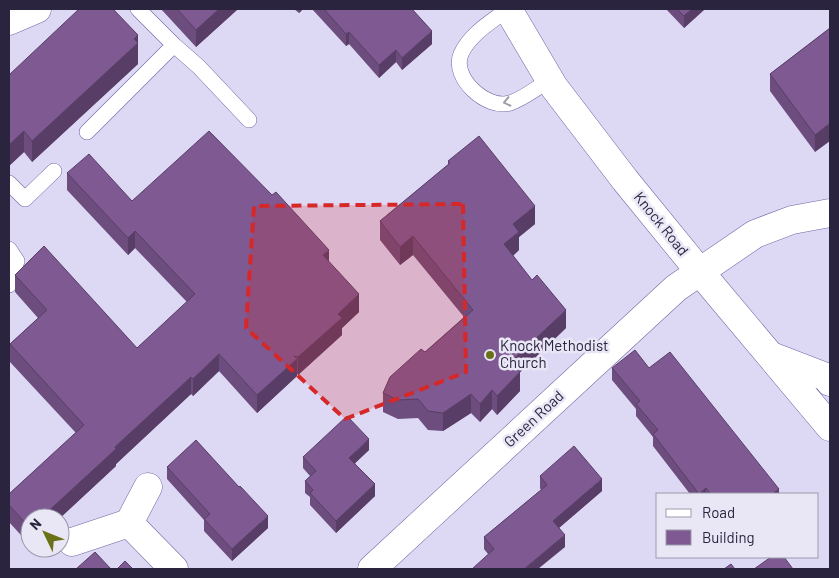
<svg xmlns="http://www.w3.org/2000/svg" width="839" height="578" viewBox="0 0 839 578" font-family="Barlow,sans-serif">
<rect width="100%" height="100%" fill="#ddd8f4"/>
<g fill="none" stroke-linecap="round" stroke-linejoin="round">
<!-- lane casing -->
<g stroke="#7365a4" stroke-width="16">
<path id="lane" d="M508,9C491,22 470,34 461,54C451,78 487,110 510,103C523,99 538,87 550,80
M174,45L199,67L249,120
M87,132L174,45L138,9
M9,183L25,199L54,171
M9,249L17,261L9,285"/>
</g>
<!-- street casing -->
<g stroke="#7365a4" stroke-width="29">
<path id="street" d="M129,523L174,569
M72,542L129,523L148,487
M372,569L676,288L755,234L792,220L830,213"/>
</g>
<!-- primary casing -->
<g stroke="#7365a4" stroke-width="29">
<path id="primary" d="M9,21L37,9"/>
</g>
<!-- highway casing -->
<g stroke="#7365a4" stroke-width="29">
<path id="highway" d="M508,9L554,87L625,180L700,272L830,427
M774,357L826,377L830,382"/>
</g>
<!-- lane -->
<use href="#lane" stroke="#fff" stroke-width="15"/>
<!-- street -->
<use href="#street" stroke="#fff" stroke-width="28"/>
<!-- primary -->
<use href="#primary" stroke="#fff" stroke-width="28"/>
<!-- highway -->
<use href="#highway" stroke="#fff" stroke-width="28"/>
</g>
<!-- wall -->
<path fill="#6c4d7e" d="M161,9H238L196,47Z
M294,9H303L299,13Z
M312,9H412L432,44L402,70L396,62L379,78L349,44L346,46Z
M666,9H705L684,28Z
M830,28L815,152L770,91V74Z
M138,35V64L32,162L24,152L9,166V75Z
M448,161L535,224L519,237V250L513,256L566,328L520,372V391L497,415L492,409L480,422L471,413L443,431L428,430L418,418L398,419L383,412V393L425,352L464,317L413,255L400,265L380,240V221L448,165Z
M67,173L132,201L329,262L359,312L342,328V335L298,375L297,374V376L257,413L219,371L193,396L191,394L116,464V466L60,518H30V545L9,522V494L76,433L10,362V344L38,318L15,292V275L137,348L187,302L135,248L128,255L67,190Z
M612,368H649L779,494H690L653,446V437L636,416V409L612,380Z
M369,450L355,463L375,496L336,533L310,505V497L305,493V481L310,476L303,468V457Z
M167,467L268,528L232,561L204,531V520L167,479Z
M540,476L602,491L559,528L565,547L488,554L484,549V537L541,490L540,488Z"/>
<!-- shaded-wall -->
<path fill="#583e66" d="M219,9H238L196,47V30Z
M299,9H303L299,13Z
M692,9H705L684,28V16Z
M432,31V44L402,70V58Z
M349,32V44L346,46V34Z
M138,35V64L32,162V141Z
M396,50V62L379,78V65Z
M830,123V141L815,152V135Z
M24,131V152L9,166V145Z
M535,206V224L519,237V250L504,263V244L513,224Z
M135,231V248L128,255V238Z
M413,236V255L400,265V247Z
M329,250V267L323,255Z
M359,294V312L342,328V335L298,375V357L338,314Z
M566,310V328L512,380V361Z
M219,354V371L193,396V379Z
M297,359V376L257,413V395Z
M520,372V391L497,415V396Z
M191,377V394L116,464V466L60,518H41L115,447Z
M492,390V409L480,422V404Z
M471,394V413L443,431V413Z
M369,439V450L349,469V458Z
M602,479V491L553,533V521Z
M375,484V496L336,533V521Z
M706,488V494H699Z
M779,489V494H772Z
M268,516V528L232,561V549Z
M565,535V547L538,569H524Z"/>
<!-- building -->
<path fill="#7e5992" stroke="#583e66" d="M79,9H113L138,35L134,39L138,43L32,141L24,131L9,145V75Z
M177,9H219L196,30Z
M324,9H412L432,31L402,58L396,50L379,65L349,32L346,34Z
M677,9H692L684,16Z
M830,28V123L815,135L770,74Z
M209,131L272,195L276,192L329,250L323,255L359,294L338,314L342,318L298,357L294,356L297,359L257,395L219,354L193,379L191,377L115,447L116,449L41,518H30V528L9,505V494L84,425L10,344L47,310L15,275L44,246L137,348L195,294L135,231L128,238L67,173L89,154L132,201Z
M479,136L535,206L513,224L519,232L504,244L532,280L537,275L566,310L512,361L520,372L497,396L492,390L480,404L471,394L443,413L428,411L418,399L398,400L383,393L390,377L421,349L425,352L473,310L413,236L400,247L380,221L450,163L448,161Z
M635,350L649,368L670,352L779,489L772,494H711L706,488L699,494L653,434L658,430L636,404L640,401L612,368Z
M347,416L369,439L349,458L375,484L336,521L310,493L313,490L305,481L316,471L303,457Z
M196,440L239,487L240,486L268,516L232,549L204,519L210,514L167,467Z
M574,446L602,479L553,521L565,535L524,569H472L494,549L484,537L547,485L540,476Z
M95,552L111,569H76Z
M771,557H784L793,569H754Z
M125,561L133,569H117Z
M731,564L735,569H724Z"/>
<!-- one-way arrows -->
<defs><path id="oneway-chevron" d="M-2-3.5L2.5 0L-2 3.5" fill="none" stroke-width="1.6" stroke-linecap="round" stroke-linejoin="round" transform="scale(1.25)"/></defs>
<use stroke="#9f9ca9" href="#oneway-chevron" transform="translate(507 102) rotate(167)"/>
<!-- marked area -->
<path fill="#d62828" fill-opacity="0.2" stroke="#d62828" stroke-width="4" stroke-dasharray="10 6" stroke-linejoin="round" d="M463,204L466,372L345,419L246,328L254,206Z"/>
<!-- markers -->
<circle fill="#6b7117" stroke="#e9e7f5" stroke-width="2" cx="490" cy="355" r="5"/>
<g text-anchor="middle" stroke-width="5" stroke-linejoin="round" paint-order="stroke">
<!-- street labels -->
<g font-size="15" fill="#2a243f" stroke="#e9e7f5">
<text transform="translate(661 224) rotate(51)" y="5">Knock Road</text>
<text transform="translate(534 419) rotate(-43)" y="5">Green Road</text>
</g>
<!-- poi labels -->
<g font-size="15" fill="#2a243f" stroke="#e9e7f5" text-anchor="start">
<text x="500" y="351">Knock Methodist<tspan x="500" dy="17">Church</tspan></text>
</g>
</g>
<!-- border -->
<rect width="839" height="578" fill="none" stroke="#2a243f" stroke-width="20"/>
<!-- legend -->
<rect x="656" y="493" width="162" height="65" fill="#e9e7f5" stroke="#9d99ac"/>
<rect x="666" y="509" width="25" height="8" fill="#ffffff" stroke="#9d99ac"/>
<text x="702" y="518" font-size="15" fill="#2a243f">Road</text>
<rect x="666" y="530" width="25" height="15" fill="#7e5992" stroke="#9d99ac"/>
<text x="702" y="543" font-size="15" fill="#2a243f">Building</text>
<!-- north arrow -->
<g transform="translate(45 533) rotate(313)"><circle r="24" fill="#e9e7f5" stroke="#9d99ac"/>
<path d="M0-4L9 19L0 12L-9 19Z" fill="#6b7117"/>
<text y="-8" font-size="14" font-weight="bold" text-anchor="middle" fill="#2a243f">N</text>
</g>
</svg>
